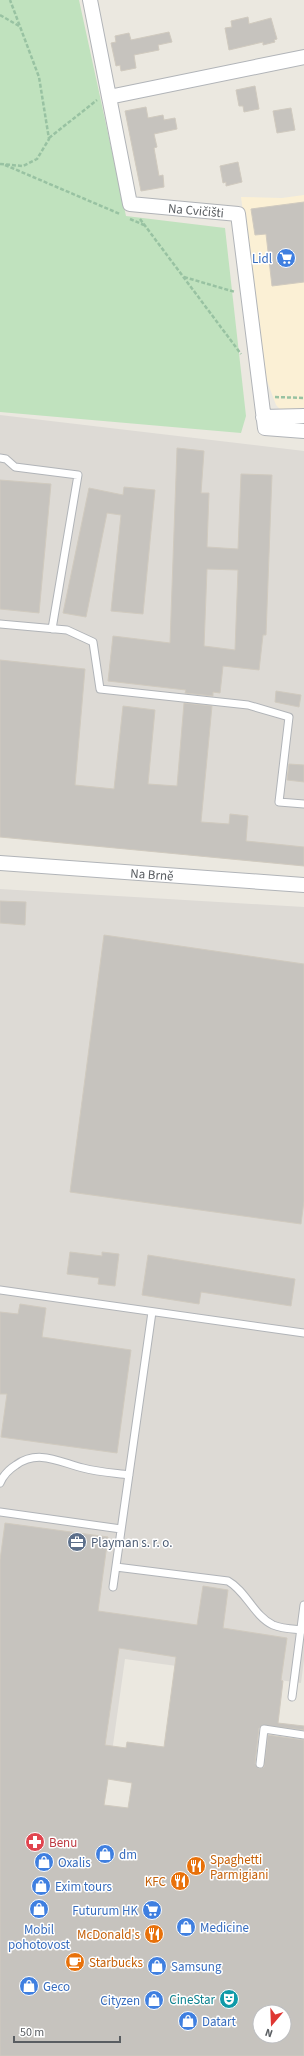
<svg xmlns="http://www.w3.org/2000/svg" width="304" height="2056" viewBox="0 0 304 2056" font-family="'Source Sans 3',sans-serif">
<rect width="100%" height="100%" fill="#ebe8e0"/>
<!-- commercial -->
<path fill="#fbf0d5" d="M304,195V412L282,411L276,405L264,373L241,197L282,198Z"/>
<!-- industrial -->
<path fill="#dddad5" d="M0,415L304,451V863L0,834Z
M0,889L304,907V1660L301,1683L125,1659L106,1795L0,1781Z"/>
<!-- green -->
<path fill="#c0e2be" d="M0,0H79L126,216L225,228L246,416L241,433L0,412Z"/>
<!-- building -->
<path fill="#c6c3be" stroke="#d0cabf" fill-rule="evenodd" d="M248,17L249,24L271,18L277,39L274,40L275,42L263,45V42L229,50L225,28L232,27L231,21Z
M169,32L172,42L158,45L159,50L134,55L136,68L121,71L120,65L116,66L111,43L116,42L115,36L129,33L131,40Z
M255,86L259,109L244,112L243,106H239L236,90Z
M146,107L148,118L163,115L164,120L175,118L177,129L154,134L157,147L154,148L159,176L163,175L164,187L141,191L125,111Z
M291,108L295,130L277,133L273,111Z
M238,162L242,182L226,186V182L223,183L220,166Z
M304,202V282L272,286L266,234L255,235L251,209Z
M177,448L204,451L201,493H209L207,547L238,549L241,474L272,475L266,635H263L259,670L223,666L220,693L213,692V696L185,693L186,690L108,681L113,636L170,643ZM207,569L238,570L235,650L204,646Z
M0,480L51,484L39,613L0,609Z
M124,487L155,490L143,614L111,611L121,515L107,513L86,617L63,613L89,488L123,495Z
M0,660L85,669L75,785L114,789L123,706L155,710L148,784L177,786L184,703L212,706L201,822L229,824L230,814L248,816L246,841L304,847V866L0,837Z
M276,691L301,695L299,707L275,702Z
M289,764L304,765V782L287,780Z
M0,901L26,902L25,925L0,923Z
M104,935L304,964V1201L301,1224L70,1192Z
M70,1252L102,1256V1252L119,1254L115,1286L98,1284L99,1278L67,1274Z
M148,1255L295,1279L291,1306L201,1292L199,1304L142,1295Z
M20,1304L46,1308L42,1337L131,1350L117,1453L1,1437L7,1394H0V1312L18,1314Z
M5,1523L108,1537L98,1611L197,1625L203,1586L228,1590L223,1628L287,1638L281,1680L283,1681L278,1723L304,1726V1730L262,1725L259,1728L255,1764L259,1769L264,1767L268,1735L304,1740V2056H0V1560ZM119,1648L176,1657L164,1747L127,1742L126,1748L105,1745ZM108,1779L132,1783L128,1808L104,1805ZM260,2012H284V2036H260Z"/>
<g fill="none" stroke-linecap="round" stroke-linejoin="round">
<!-- lane casing -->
<g stroke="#b1b4b8" stroke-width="9">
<path id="lane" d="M0,458L6,459L15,467L78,475L52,629
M0,624L67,630L93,642L100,689L248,705L289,717L279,802L304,804
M0,1290L304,1333
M0,1483C3,1476 8,1470 16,1465C38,1449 59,1462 83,1468C98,1472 114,1473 129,1475
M0,1512L121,1529
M116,1567L228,1581C246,1591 254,1616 273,1625C282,1629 294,1629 304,1630
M113,1587L152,1312
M292,1697L304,1605
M260,1764L264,1729L304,1735"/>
</g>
<!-- street casing -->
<g stroke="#b1b4b8" stroke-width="16">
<path id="street" d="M90,0L130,204L238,214L265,428L304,431
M109,97L304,57
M263,417L304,416
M0,863L304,885"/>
</g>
<!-- path -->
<path stroke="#98c2a2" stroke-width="2.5" stroke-dasharray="4 2" stroke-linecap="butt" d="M0,15L19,26
M49,138L97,100
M0,164L23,166L37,159L49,139L39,77L10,0
M5,165L120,214
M130,219L144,225
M140,219L241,354
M184,277L235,292
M275,397L304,398"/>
<!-- lane -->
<use href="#lane" stroke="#fff" stroke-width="7"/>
<!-- street -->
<use href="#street" stroke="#fff" stroke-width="14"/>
</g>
<!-- icons -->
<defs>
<g id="supermarket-disc" transform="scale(1)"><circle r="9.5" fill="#3f7fe0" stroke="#fff"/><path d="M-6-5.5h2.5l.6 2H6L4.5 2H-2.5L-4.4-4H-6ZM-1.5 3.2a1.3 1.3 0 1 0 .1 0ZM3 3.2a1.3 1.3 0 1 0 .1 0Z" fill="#fff"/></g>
<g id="office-disc" transform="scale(1)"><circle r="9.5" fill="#5c6f8a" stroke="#fff"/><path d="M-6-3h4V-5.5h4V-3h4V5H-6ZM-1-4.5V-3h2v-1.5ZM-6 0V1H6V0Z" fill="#fff"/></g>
<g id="pharmacy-disc" transform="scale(1)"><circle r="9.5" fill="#e0444e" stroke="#fff"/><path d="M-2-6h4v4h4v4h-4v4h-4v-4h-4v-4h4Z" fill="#fff"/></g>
<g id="shop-disc" transform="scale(1)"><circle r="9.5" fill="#3f7fe0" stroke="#fff"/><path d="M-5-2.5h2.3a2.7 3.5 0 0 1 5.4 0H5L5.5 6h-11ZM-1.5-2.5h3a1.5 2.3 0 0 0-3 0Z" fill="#fff"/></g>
<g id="restaurant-disc" transform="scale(1)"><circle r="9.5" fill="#e8710a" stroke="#fff"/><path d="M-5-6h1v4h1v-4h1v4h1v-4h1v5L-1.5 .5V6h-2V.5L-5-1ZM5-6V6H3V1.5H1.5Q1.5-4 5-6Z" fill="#fff"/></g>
<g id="cafe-disc" transform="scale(1)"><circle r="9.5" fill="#e8710a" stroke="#fff"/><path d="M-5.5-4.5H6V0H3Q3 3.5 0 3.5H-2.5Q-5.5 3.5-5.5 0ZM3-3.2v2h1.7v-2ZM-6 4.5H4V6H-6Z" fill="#fff"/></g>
<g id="theatre-disc" transform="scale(1)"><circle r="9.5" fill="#0f9aa8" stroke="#fff"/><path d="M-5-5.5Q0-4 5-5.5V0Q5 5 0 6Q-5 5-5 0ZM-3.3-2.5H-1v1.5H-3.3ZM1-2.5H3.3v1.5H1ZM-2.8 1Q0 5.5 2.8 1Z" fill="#fff"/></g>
</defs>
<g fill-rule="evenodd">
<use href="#supermarket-disc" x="286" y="258"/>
<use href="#office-disc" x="77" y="1542"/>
<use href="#pharmacy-disc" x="35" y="1842"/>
<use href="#shop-disc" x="105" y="1854"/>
<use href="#shop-disc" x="44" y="1862"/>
<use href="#restaurant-disc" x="196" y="1866"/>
<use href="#restaurant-disc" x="180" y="1881"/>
<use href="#shop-disc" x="41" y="1886"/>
<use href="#shop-disc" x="39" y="1909"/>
<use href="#supermarket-disc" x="152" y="1910"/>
<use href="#shop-disc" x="186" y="1927"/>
<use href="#restaurant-disc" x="154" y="1934"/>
<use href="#cafe-disc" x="75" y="1962"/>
<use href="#shop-disc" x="157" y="1966"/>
<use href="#shop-disc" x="29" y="1986"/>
<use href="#theatre-disc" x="229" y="1999"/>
<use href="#shop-disc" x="154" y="2000"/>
<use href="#shop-disc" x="188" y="2021"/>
</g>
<g text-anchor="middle" stroke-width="3" stroke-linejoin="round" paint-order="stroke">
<!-- street labels -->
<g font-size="13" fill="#595d61" stroke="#fff">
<text transform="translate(196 210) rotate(5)" y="5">Na Cvičišti</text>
<text transform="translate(152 874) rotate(4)" y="5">Na Brně</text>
</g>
<!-- shop labels -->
<g font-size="13" fill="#366cbe" stroke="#fff" text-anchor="start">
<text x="272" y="263" text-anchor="end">Lidl</text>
<text x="119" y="1859">dm</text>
<text x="58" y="1867">Oxalis</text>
<text x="55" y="1891">Exim tours</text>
<text x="138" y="1915" text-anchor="end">Futurum HK</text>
<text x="200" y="1932">Medicine</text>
<text x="39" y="1934" text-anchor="middle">Mobil<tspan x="39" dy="15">pohotovost</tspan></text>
<text x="171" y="1971">Samsung</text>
<text x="43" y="1991">Geco</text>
<text x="140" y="2005" text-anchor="end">Cityzen</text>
<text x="202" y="2026">Datart</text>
</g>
<!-- service labels -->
<g font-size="13" fill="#4e5e75" stroke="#fff" text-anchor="start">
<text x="91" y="1547">Playman s. r. o.</text>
</g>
<!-- health labels -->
<g font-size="13" fill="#be3a42" stroke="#fff" text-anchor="start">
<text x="49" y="1847">Benu</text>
</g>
<!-- food labels -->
<g font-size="13" fill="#c56008" stroke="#fff" text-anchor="start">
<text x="210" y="1864">Spaghetti<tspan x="210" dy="15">Parmigiani</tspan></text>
<text x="166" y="1886" text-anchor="end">KFC</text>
<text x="140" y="1939" text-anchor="end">McDonald's</text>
<text x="89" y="1967">Starbucks</text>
</g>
<!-- culture labels -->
<g font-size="13" fill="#0d838f" stroke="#fff" text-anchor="end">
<text x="215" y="2004">CineStar</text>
</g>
</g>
<!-- north arrow -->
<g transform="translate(272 2024) rotate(199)"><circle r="19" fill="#ffffff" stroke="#bdbec0"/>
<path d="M0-3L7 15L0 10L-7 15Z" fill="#df3733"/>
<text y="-6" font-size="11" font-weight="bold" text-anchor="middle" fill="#595d61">N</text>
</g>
<!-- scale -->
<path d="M14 2036v6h106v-6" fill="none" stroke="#595d61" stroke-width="2"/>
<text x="20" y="2036" font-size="12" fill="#595d61" stroke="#ffffff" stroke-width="3" paint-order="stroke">50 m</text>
</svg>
